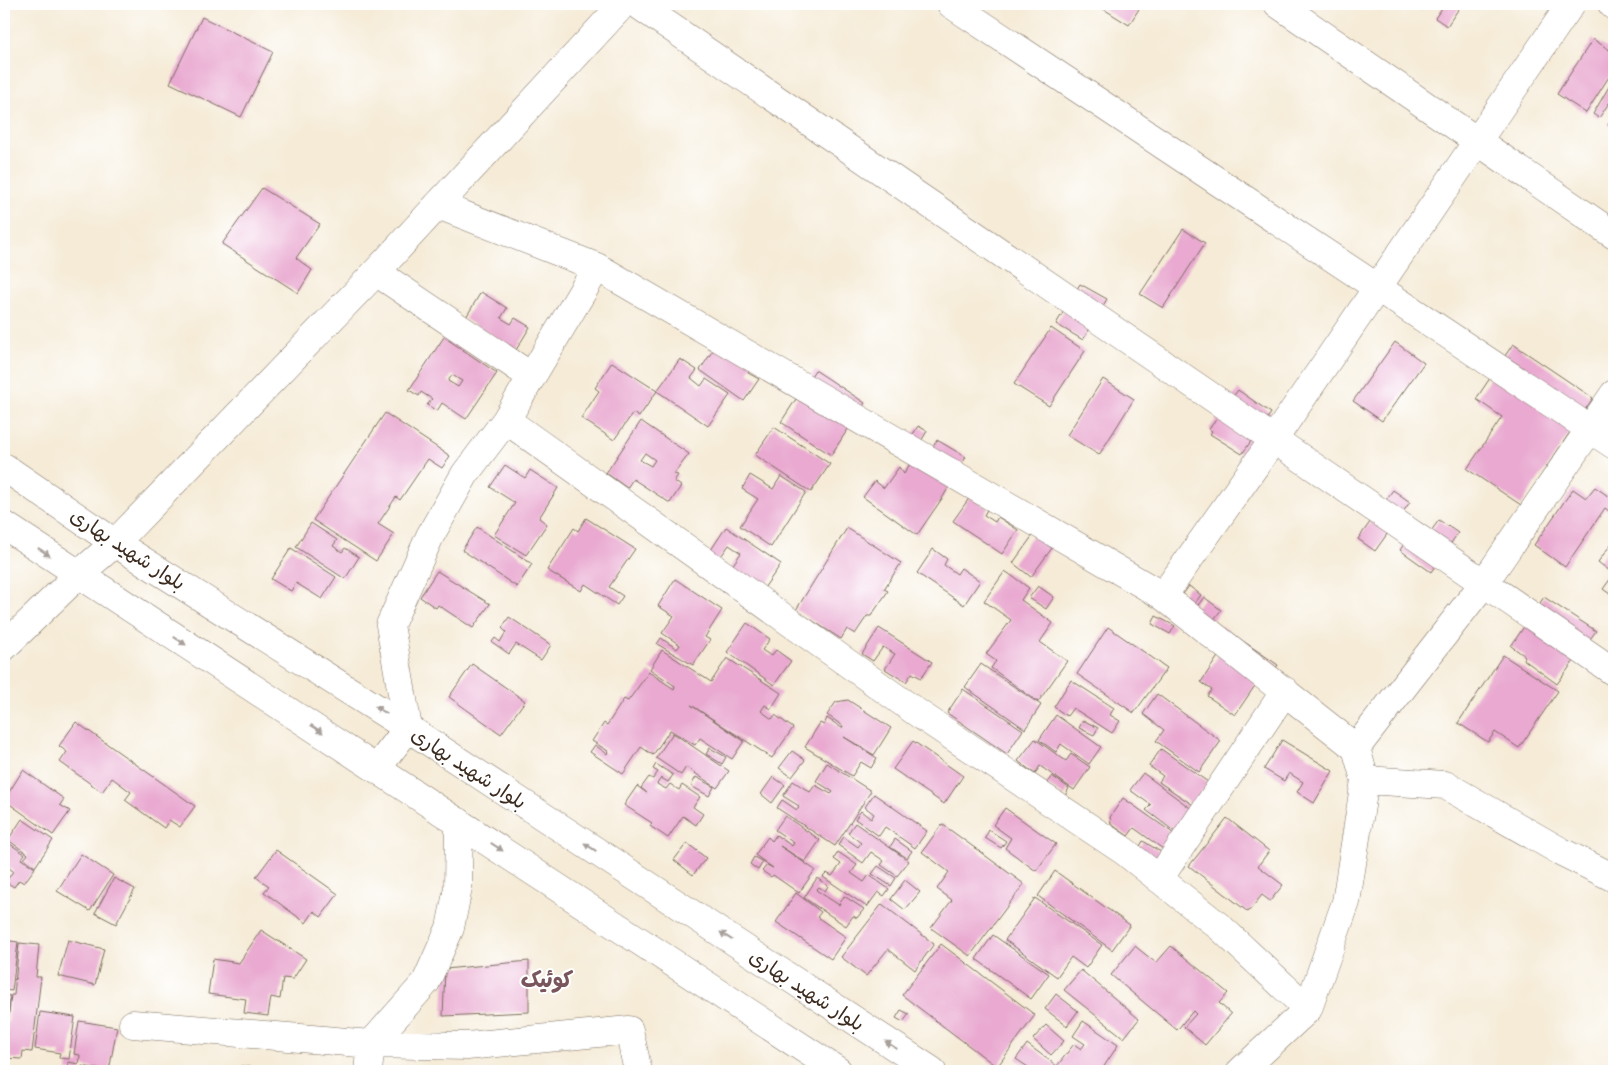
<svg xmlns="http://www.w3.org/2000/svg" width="1618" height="1075" viewBox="0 0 1618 1075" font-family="'Indie Flower','Playpen Sans Arabic',sans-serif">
<rect width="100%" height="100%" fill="#fff"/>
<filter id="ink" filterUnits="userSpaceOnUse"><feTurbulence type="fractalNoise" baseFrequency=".02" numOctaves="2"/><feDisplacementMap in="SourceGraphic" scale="10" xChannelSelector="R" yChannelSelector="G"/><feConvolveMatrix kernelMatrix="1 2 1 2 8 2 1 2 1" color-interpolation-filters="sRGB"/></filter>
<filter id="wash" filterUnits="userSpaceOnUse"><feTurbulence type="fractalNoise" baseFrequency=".0096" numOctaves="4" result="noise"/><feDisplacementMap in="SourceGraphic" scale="20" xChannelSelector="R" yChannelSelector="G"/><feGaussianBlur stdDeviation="1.12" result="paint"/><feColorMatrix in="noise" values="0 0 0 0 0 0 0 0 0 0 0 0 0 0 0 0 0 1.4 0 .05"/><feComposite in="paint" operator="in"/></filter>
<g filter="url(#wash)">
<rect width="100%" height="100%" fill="#f5ebd7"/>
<g id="blocks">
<!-- building -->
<path fill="#e9a9d0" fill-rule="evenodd" d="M1105,4H1142L1129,25L1102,8Z
M1415,4H1428L1423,10L1414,6Z
M1445,4H1462L1447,26L1435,18Z
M202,17L273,52L241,117L170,83Z
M1593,39L1614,53V69L1586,113L1557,94Z
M1614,78V106L1609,103L1599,118L1593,114Z
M1614,115V129L1608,125Z
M262,188L320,224L296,258L312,270L298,293L222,244Z
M1183,229L1205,243L1163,308L1140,294Z
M1080,284L1107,299L1083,340L1056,324Z
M481,292L507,308L501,318L511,324L515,318L530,327L516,350L465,319Z
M1051,328L1085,351L1049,406L1014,384Z
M444,337L497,373L466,419L442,403L437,411L427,405L432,399L421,392L419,396L409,390ZM452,375L462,381L458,387L448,381Z
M1395,342L1424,363L1382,421L1353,401Z
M717,344L755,361L748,373L759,379L744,401L700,370Z
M1513,344L1593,398L1521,505L1467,469L1502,417L1476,399Z
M680,359L697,370L691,378L701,386L706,379L730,395L708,426L657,391Z
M612,362L657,391L639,417L633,413L614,440L581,418L599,391L595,388Z
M815,370L865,403L831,455L781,422Z
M1103,379L1134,399L1099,455L1067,435Z
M1238,390L1271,413L1242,454L1210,434L1212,431L1209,429Z
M385,413L450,456L442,468L428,459L400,500L396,497L378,524L394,534L376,561L313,520Z
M641,421L689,454L674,474L678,475L674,481L681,486L670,503L633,479L627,488L606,473ZM645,453L655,460L651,466L640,460Z
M918,426L927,431L920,443L931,450L937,440L966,457L943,497L917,535L863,497L875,481L884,488L899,467L904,474L915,455L904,449Z
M774,427L830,464L811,492L755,455Z
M505,465L525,478L530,470L558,488L539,518L547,524L526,555L494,535L515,503L490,487Z
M750,475L773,489L781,476L806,492L771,547L740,526L758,499L742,489Z
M1595,487L1614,500V515L1605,508L1565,567L1534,545L1573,489L1586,498Z
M1393,490L1410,502L1375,551L1358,539Z
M970,497L988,508L984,515L995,522L998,517L1018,530L1002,554L953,521Z
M586,518L635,549L609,587L623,596L617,605L585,584L581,591L547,570L574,528L578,531Z
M1439,520L1458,533L1431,572L1400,550L1419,522L1431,531Z
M311,523L337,540L333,546L342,552L345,548L359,557L345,579L296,547Z
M477,527L532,564L517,587L462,550Z
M726,527L781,564L762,591L730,569L741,553L729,545L717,562L707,556Z
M847,528L901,563L884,589L888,591L871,616H867L855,634L847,629L841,639L796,610Z
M1033,535L1052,548L1031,577L1013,563Z
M1614,540V574L1598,562Z
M291,548L336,577L322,599L296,583L291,591L271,579Z
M933,549L947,559L944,565L957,574L961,568L980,581L964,605L917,573Z
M437,571L490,604L473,628L438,605L436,608L420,597Z
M1005,571L1029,588L1021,600L1053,623L1040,642L1067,661L1038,702L991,668L996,661L986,654L1011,620L984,601Z
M1614,574V597L1603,589Z
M675,579L722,610L705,637L710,640L693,665L657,644L661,638L677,649L680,645L662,633L674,616L658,606Z
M1038,586L1054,597L1046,609L1029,598Z
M1189,586L1201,595L1184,618L1172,609Z
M1204,597L1221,610L1210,625L1193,612Z
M1544,597L1596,631L1557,684L1523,659L1525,656L1511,646Z
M1156,616L1175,626L1170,634L1152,624Z
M509,617L551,645L541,660L516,644L509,654L492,642L495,638L500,642L506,632L502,628Z
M747,623L770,639L762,650L771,656L776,650L791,661L774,685L727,652Z
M1221,626L1278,665L1271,676L1265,671L1235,715L1207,696L1212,690L1201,682L1219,655Z
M1108,627L1167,668L1134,713L1077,674Z
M879,628L932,662L921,678L912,673L906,682L885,669L895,654L883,647L873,661L862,654Z
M662,650L711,682L727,658L781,693L771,709L765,705L761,711L772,719L775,715L793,728L772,758L691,705L744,741L732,759L700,738L695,745L670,730L653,755L641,747L623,774L590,752L595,745L607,754L608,751L592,741L604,723L607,725L624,699L628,701L649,672L674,689L675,686L650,669Z
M1503,655L1558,691L1519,748L1495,732L1488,742L1458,723Z
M472,664L525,701L501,734L449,697Z
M981,664L1041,705L1025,729L965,687Z
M1071,680L1114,708L1110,715L1120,721L1112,733L1073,708L1067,716L1054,707Z
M963,689L1023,730L1007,754L947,713Z
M1157,694L1221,741L1199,772L1156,741L1164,730L1143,714Z
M848,700L891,728L874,755L844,737L877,758L871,768L861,762L852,776L805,747L820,723L824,725L827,718L842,728L843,726L827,715L836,702Z
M1056,715L1101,747L1089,764L1061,744L1056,752L1039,740Z
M1083,720L1098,728L1094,735L1079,728Z
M76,722L195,806L180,827L169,820L164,828L125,800L131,792L112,778L102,792L60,762L67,752L59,746Z
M673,733L729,771L717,788L686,767L681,775L656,758Z
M1035,739L1066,761L1071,754L1090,767L1074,790L1040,766L1035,774L1018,761Z
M1282,740L1333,771L1314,803L1297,792L1303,782L1289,773L1284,781L1264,769Z
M913,741L963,776L944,804L893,769Z
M710,748L726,757L722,764L706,754Z
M1161,749L1208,782L1193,805L1159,782L1163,776L1149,766Z
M792,751L805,760L792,777L779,768Z
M827,763L871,791L835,846L777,808L782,800L797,810L799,806L783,796L793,781L810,792L815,785L831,794L833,792L816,781Z
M656,764L673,775L668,782L661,778L657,784L666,789L670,784L679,790L682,785L700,797L693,807L703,814L696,825L683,816L668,838L650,826L652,823L624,805L637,786L647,793L641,788L649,777L653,779L658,772L653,769Z
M23,770L64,799L60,805L70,811L53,835L4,800Z
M1143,773L1193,810L1175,832L1146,810L1151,805L1130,790Z
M1052,776L1069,788L1065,796L1046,784Z
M696,777L714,787L709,796L691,786Z
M773,777L785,785L772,803L761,794Z
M874,794L927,831L915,848L885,827L879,836L855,819L861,811L871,819L874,814L865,807Z
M1123,798L1173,833L1163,849L1134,828L1128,836L1111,824L1110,817Z
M1005,808L1056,844L1036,871L1005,848L1011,838L993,825Z
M785,816L820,840L805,862L780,846L815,870L799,893L773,875L771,877L762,871L767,865L773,868L755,855L768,837L772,841L776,835L792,846L794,843L775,830Z
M1227,818L1269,851L1258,866L1283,885L1270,901L1262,895L1248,912L1189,866Z
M22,819L53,840L35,867L24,859L28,854L8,840Z
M855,823L909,861L897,876L881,865L884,861L871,852L863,863L838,845L844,837L858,847L861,843L848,833Z
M942,824L1024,884L970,956L931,928L952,900L937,889L949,872L922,852Z
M989,830L1006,841L1001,848L985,838Z
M895,839L912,851L907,858L890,847Z
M1143,841L1161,852L1157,859L1139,848Z
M7,842L25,854L21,859L35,868L24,883L19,880L14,887L6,882L13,871L5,865L4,868V846Z
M687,843L706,858L693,875L674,860Z
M276,850L338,894L321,917L314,911L306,923L264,892L269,886L256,877Z
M838,852L857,865L851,873L864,882L869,875L889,889L884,896L878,892L867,907L823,877L827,873L832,876L841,864L834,859Z
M81,854L113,875L90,911L57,891Z
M754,857L763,862L758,870L750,864Z
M878,866L896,878L891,886L872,874Z
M1055,871L1130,925L1112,950L1038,896Z
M114,878L135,889L116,924L95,913Z
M817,878L828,886L825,891L819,887L816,890L839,905L844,896L864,909L857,918L853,916L846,926L804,898Z
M905,880L920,892L905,910L891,899Z
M796,893L821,912L817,917L846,937L831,959L776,922Z
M1035,898L1102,945L1086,968L1071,957L1057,977L1005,940Z
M882,904L934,944L915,970L888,949L866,976L841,957Z
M261,930L306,959L293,979L283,978L280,999L271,997L268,1016L244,1013L246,999L208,994L213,959L239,963Z
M993,935L1049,974L1031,999L976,959Z
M4,940L18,942L12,991L4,990Z
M68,940L104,949L95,985L58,976Z
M19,943L39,945L36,977H41L32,1052L23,1051L22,1059L4,1058L11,995H14Z
M941,944L1035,1015L997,1067L902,995Z
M1135,946L1156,963L1171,946L1228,993L1219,1003L1231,1014L1205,1045L1184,1027L1196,1014L1193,1011L1177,1030L1111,975Z
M529,961V1012L443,1016L445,969Z
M1081,970L1139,1019L1124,1038L1064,990Z
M1056,994L1078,1011L1067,1026L1045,1009Z
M4,995L10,996L5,1026H4Z
M901,1010L909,1014L903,1022L896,1018Z
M40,1012L75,1017L69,1059L59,1058L60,1053L35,1049Z
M79,1021L117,1027L109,1071L82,1066L80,1071H67L68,1062L79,1064L80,1055L74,1054Z
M1083,1021L1118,1045L1101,1071H1066L1057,1066L1074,1044L1081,1049L1085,1044L1073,1036Z
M1046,1025L1064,1041L1051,1055L1033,1039Z
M1027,1044L1057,1066L1053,1071H1034L1016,1059Z
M241,1066L288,1069V1071H241Z"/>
</g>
</g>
<g filter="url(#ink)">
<use href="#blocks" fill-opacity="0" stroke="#7c6e5f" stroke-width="1"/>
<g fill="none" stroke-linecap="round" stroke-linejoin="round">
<!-- minor casing -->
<g stroke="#7c6e5f" stroke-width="29">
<path id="minor" d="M637,4L1614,672
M951,4L1614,445
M1278,4L1614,235
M1612,4L1614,6
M438,205L597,267L1163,596L1356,748L1365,780L1346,902L1308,1009L1241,1071
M376,272L532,377
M506,420L597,267
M1163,596L1274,439L1571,4
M4,647L78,575
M408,728L390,625L430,536L465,474L506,420L919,714L1124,851L1221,928L1308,1009
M1356,748L1484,583L1614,394
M1365,780L1445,785L1560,851L1614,878
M1159,879L1285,691
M133,1024L371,1044L467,1046L629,1030L638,1071
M368,1071L371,1044L426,982L450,928L458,888L459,822"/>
</g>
<!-- tertiary casing -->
<g stroke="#7c6e5f" stroke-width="29">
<path id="tertiary" d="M4,467L115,543L408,728L932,1071
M4,525L838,1071
M78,575L115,543L376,272L623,4
M377,768L408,728"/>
</g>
<!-- minor -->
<use href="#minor" stroke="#fff" stroke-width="28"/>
<!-- tertiary -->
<use href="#tertiary" stroke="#fff" stroke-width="28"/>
</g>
<!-- one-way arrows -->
<defs><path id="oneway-solid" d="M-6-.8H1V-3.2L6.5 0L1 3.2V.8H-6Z" transform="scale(1.25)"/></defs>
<g fill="#a79f9a">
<use href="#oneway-solid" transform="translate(44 552) rotate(34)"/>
<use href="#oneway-solid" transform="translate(180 641) rotate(33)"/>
<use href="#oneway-solid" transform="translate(381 710) rotate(-148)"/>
<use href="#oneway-solid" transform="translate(317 729) rotate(33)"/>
<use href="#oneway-solid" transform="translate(497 847) rotate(33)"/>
<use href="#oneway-solid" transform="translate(590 847) rotate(-147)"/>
<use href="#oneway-solid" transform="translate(726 936) rotate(-147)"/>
<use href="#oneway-solid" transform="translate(891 1045) rotate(-147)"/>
</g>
</g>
<g text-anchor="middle" stroke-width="4" stroke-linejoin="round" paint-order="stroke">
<!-- street labels -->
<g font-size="20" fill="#3b2a1e" stroke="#fff">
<text transform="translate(128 549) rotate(33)" y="7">بلوار شهید بهاری</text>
<text transform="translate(469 768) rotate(33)" y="7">بلوار شهید بهاری</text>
<text transform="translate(807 990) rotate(33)" y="7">بلوار شهید بهاری</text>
</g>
<!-- quarter labels -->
<g font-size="22" font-weight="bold" fill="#78565c" stroke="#fff">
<text x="547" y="987">کوئیک</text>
</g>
</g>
<!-- margin -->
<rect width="1618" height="1075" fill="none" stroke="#fff" stroke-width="20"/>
</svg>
